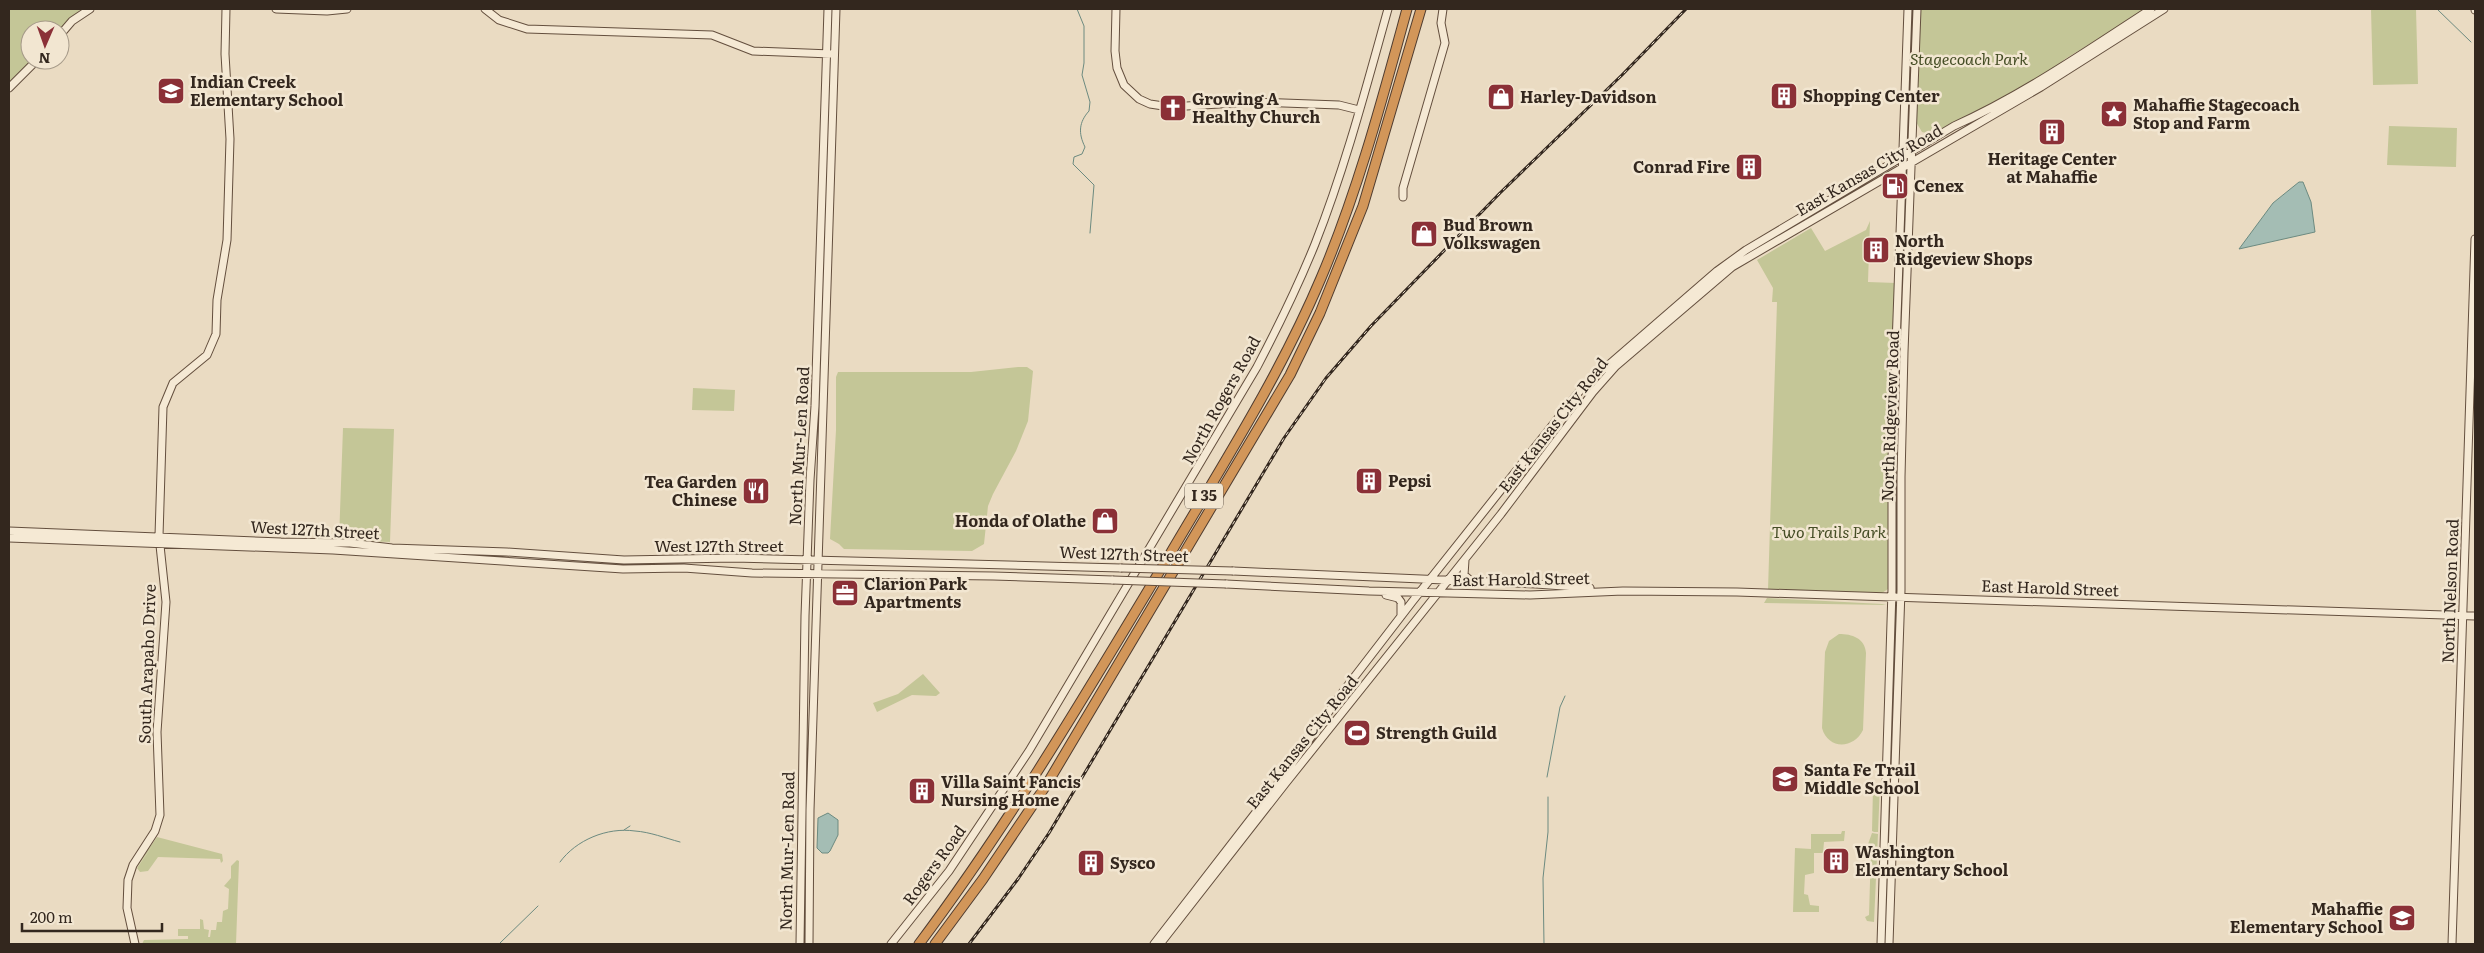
<svg xmlns="http://www.w3.org/2000/svg" width="2484" height="953" viewBox="0 0 2484 953" font-family="Literata,serif">
<rect width="100%" height="100%" fill="#eadbc2"/>
<!-- green -->
<path fill="#c4c697" d="M9,9H81L59,30H30V60H32L9,83Z
M1920,9H2147L2065,59L2056,67L1978,112L1930,134L1922,132L1916,122Z
M2371,9H2416L2418,84L2373,85Z
M2389,126L2457,128L2456,167L2387,165Z
M1870,221L1868,282L1896,283L1888,477V589L1882,593L1768,590L1777,302H1772L1773,288L1757,260L1811,228L1825,251L1866,230Z
M1018,367H1027L1033,371L1028,421L1016,451L993,494L988,506L984,544L972,551L844,549L839,544L830,539L836,430V377L838,372H971Z
M693,388L735,390L734,411L692,410Z
M343,428L394,429L390,542L339,540Z
M1767,598L1882,604L1886,605L1764,603Z
M1839,634C1852,634 1865,638 1866,653L1863,730C1854,749 1828,750 1822,728L1825,652L1829,641Z
M923,674L940,693L936,696L912,695L877,712L873,703L898,694Z
M1878,784L1880,785L1878,832H1874L1872,831L1873,788Z
M1842,831H1845L1844,841L1824,842L1823,853H1814V873L1805,875L1804,894L1808,895L1810,905L1819,906V912H1793L1795,848L1811,849V834H1841Z
M1872,833L1878,834L1874,922L1867,921L1865,917L1869,915L1871,848L1867,847Z
M157,837L222,854L223,861L221,863L220,859L158,857L148,871L140,872L137,868L153,845L137,867L138,864Z
M237,860L239,861L236,944H142L144,940L188,939V936H178V929H200V919L203,920L204,929L209,930L208,937H210L211,930H216L217,922H222L223,911L228,909L229,889L224,886L231,878V866Z"/>
<!-- water -->
<path fill="#a4bdb4" stroke="#6c8a80" d="M2299,182H2303L2311,202L2315,232L2239,249L2273,203Z
M828,813L838,820V835L830,851L828,853H822L817,848L818,818Z"/>
<g fill="none" stroke-linecap="round" stroke-linejoin="round">
<!-- stream -->
<path stroke="#6c8a80" stroke-width="1" d="M1077,9L1084,26V63L1082,75L1090,102L1089,111C1079,122 1078,133 1085,147L1082,154L1074,157L1073,164L1094,185L1090,233
M2437,9L2471,42
M1547,777L1560,707L1565,696
M624,830L630,826
M560,862C576,840 607,827 635,831C650,832 665,838 680,842
M499,944L538,906
M1544,944L1543,878L1548,832V797"/>
<!-- secondary casing -->
<g stroke="#644f3e" stroke-width="9">
<path id="secondary" d="M276,9L327,11L347,9
M485,9L499,20L527,29L712,35L753,51L831,54
M1116,9L1115,51L1117,68L1124,85L1139,99L1150,104L1170,107L1252,102L1339,105L1359,110
M2475,9V10
M60,35L72,21L90,9
M9,88L37,60
M1403,197V188L1445,43L1441,23L1443,9
M9,531L281,542L350,543L392,548L507,552L624,560L734,558L1121,568
M9,538L333,550L623,569L684,568L752,573L993,576L1113,580
M1465,560L1464,575L1472,582
M1233,571L1536,584L1590,588
M1226,584L1369,591L1530,595L1623,591L1737,592L2475,616
M1386,595L1398,598L1401,602V616
M135,944L127,908L128,880L133,865L155,831L160,815L157,732L166,602L159,536L163,407L173,383L207,355L216,334L217,300L227,240L230,139L225,54L226,9
M800,944L805,616L810,480L815,406L828,9
M809,944L810,810L836,9
M891,944L949,871L1029,751L1257,367C1278,327 1298,286 1315,244C1345,168 1366,88 1388,9
M1154,944L1280,781L1342,693L1412,602L1582,388L1717,271L1746,250L1954,126C2023,95 2088,50 2151,9
M1160,944L1285,784L1501,514L1593,392L1616,366L1732,267L2041,87L2164,9
M1881,944L1892,590V458L1908,9
M1889,944L1901,590V477L1904,352L1917,9
M2452,944L2475,239"/>
</g>
<!-- highway casing -->
<g stroke="#503c2f" stroke-width="11">
<path id="highway" d="M919,944C1012,820 1090,687 1170,554C1223,464 1280,375 1321,278C1358,191 1382,100 1407,9
M935,944L983,879L1047,784L1290,375L1320,313L1363,206L1421,9"/>
</g>
<!-- secondary -->
<use href="#secondary" stroke="#f5e9d4" stroke-width="7"/>
<!-- highway -->
<use href="#highway" stroke="#d29659" stroke-width="9"/>
<!-- rail casing -->
<g stroke="#33271e" stroke-width="3">
<path id="rail" d="M969,944L1018,879L1049,833L1284,438L1326,378L1371,326L1500,193L1622,75L1686,9"/>
</g>
<!-- rail -->
<use href="#rail" stroke="#f2e6d1" stroke-width="1" stroke-dasharray="4" stroke-linecap="butt"/>
<!-- secondary-bridge casing -->
<g stroke="#644f3e" stroke-width="9" stroke-linecap="butt">
<path id="secondary-bridge" d="M1121,568L1233,571
M1113,580L1226,584"/>
</g>
<!-- secondary-bridge -->
<use href="#secondary-bridge" stroke="#f5e9d4" stroke-width="7"/>
</g>
<!-- icons -->
<defs>
<g id="school-square" transform="scale(1.4375)"><rect x="-9" y="-9" width="18" height="18" rx="4" fill="#8b3037" stroke="#f2e6d1"/><path d="M0-5L7-2L0 1L-7-2ZM-4 1L0 2.5L4 1V4Q0 6-4 4Z" fill="#fff"/></g>
<g id="building-square" transform="scale(1.4375)"><rect x="-9" y="-9" width="18" height="18" rx="4" fill="#8b3037" stroke="#f2e6d1"/><path d="M-4-6H4V6H1V3H-1V6H-4ZM-2.5-4.3h1.7v1.8h-1.7ZM.8-4.3h1.7v1.8H.8ZM-2.5-1h1.7V.8h-1.7ZM.8-1h1.7V.8H.8Z" fill="#fff"/></g>
<g id="shop-square" transform="scale(1.4375)"><rect x="-9" y="-9" width="18" height="18" rx="4" fill="#8b3037" stroke="#f2e6d1"/><path d="M-5-2.5h2.3a2.7 3.5 0 0 1 5.4 0H5L5.5 6h-11ZM-1.5-2.5h3a1.5 2.3 0 0 0-3 0Z" fill="#fff"/></g>
<g id="church-square" transform="scale(1.4375)"><rect x="-9" y="-9" width="18" height="18" rx="4" fill="#8b3037" stroke="#f2e6d1"/><path d="M-1.2-6h2.4v3.5h3.3v2.4h-3.3V6h-2.4V-.1h-3.3v-2.4h3.3Z" fill="#fff"/></g>
<g id="sight-square" transform="scale(1.4375)"><rect x="-9" y="-9" width="18" height="18" rx="4" fill="#8b3037" stroke="#f2e6d1"/><path d="M0-6L1.8-2.2L6-1.7L2.9 1.2L3.7 5.4L0 3.3L-3.7 5.4L-2.9 1.2L-6-1.7L-1.8-2.2Z" fill="#fff"/></g>
<g id="fuel-square" transform="scale(1.4375)"><rect x="-9" y="-9" width="18" height="18" rx="4" fill="#8b3037" stroke="#f2e6d1"/><path d="M-5.5-6h7V0h2V4h1.3V-2.5L3-4.5l.8-.8L6-3V5H2.5V1h-1V6h-7ZM-4.2-4.7v3.2H.2V-4.7Z" fill="#fff"/></g>
<g id="restaurant-square" transform="scale(1.4375)"><rect x="-9" y="-9" width="18" height="18" rx="4" fill="#8b3037" stroke="#f2e6d1"/><path d="M-5-6h1v4h1v-4h1v4h1v-4h1v5L-1.5 .5V6h-2V.5L-5-1ZM5-6V6H3V1.5H1.5Q1.5-4 5-6Z" fill="#fff"/></g>
<g id="office-square" transform="scale(1.4375)"><rect x="-9" y="-9" width="18" height="18" rx="4" fill="#8b3037" stroke="#f2e6d1"/><path d="M-6-3h4V-5.5h4V-3h4V5H-6ZM-1-4.5V-3h2v-1.5ZM-6 0V1H6V0Z" fill="#fff"/></g>
<g id="stadium-square" transform="scale(1.4375)"><rect x="-9" y="-9" width="18" height="18" rx="4" fill="#8b3037" stroke="#f2e6d1"/><path d="M0-5a6.5 5 0 1 0 0 10a6.5 5 0 1 0 0-10ZM-3.5-1.8h7v3.6h-7Z" fill="#fff"/></g>
</defs>
<g fill-rule="evenodd">
<use href="#school-square" x="171" y="91"/>
<use href="#building-square" x="1784" y="96"/>
<use href="#shop-square" x="1501" y="97"/>
<use href="#church-square" x="1173" y="108"/>
<use href="#sight-square" x="2114" y="114"/>
<use href="#building-square" x="2052" y="132"/>
<use href="#building-square" x="1749" y="167"/>
<use href="#fuel-square" x="1895" y="186"/>
<use href="#shop-square" x="1424" y="234"/>
<use href="#building-square" x="1876" y="250"/>
<use href="#building-square" x="1369" y="481"/>
<use href="#restaurant-square" x="756" y="491"/>
<use href="#shop-square" x="1105" y="521"/>
<use href="#office-square" x="845" y="593"/>
<use href="#stadium-square" x="1357" y="733"/>
<use href="#school-square" x="1785" y="779"/>
<use href="#building-square" x="922" y="791"/>
<use href="#building-square" x="1836" y="861"/>
<use href="#building-square" x="1091" y="863"/>
<use href="#school-square" x="2402" y="918"/>
</g>
<g text-anchor="middle" stroke-width="5" stroke-linejoin="round" paint-order="stroke">
<!-- shield labels -->
<rect fill="#f2e6d1" stroke="#6c6054" stroke-width="1" x="1185" y="483.5" width="38" height="25" rx="4"/>
<g font-size="15" font-weight="bold" fill="#33271e">
<text x="1204" y="501">I 35</text>
</g>
<!-- park labels -->
<g font-size="16" font-style="italic" fill="#464e26" stroke="#f2e6d1">
<text x="1969" y="65">Stagecoach Park</text>
<text x="1829" y="538">Two Trails Park</text>
</g>
<!-- poi labels -->
<g font-size="16" font-weight="bold" fill="#33271e" stroke="#f2e6d1" text-anchor="start">
<text x="190" y="88">Indian Creek<tspan x="190" dy="18">Elementary School</tspan></text>
<text x="1803" y="102">Shopping Center</text>
<text x="1520" y="103">Harley-Davidson</text>
<text x="1192" y="105">Growing A<tspan x="1192" dy="18">Healthy Church</tspan></text>
<text x="2133" y="111">Mahaffie Stagecoach<tspan x="2133" dy="18">Stop and Farm</tspan></text>
<text x="2052" y="165" text-anchor="middle">Heritage Center<tspan x="2052" dy="18">at Mahaffie</tspan></text>
<text x="1730" y="173" text-anchor="end">Conrad Fire</text>
<text x="1914" y="192">Cenex</text>
<text x="1443" y="231">Bud Brown<tspan x="1443" dy="18">Volkswagen</tspan></text>
<text x="1895" y="247">North<tspan x="1895" dy="18">Ridgeview Shops</tspan></text>
<text x="1388" y="487">Pepsi</text>
<text x="737" y="488" text-anchor="end">Tea Garden<tspan x="737" dy="18">Chinese</tspan></text>
<text x="1086" y="527" text-anchor="end">Honda of Olathe</text>
<text x="864" y="590">Clarion Park<tspan x="864" dy="18">Apartments</tspan></text>
<text x="1376" y="739">Strength Guild</text>
<text x="1804" y="776">Santa Fe Trail<tspan x="1804" dy="18">Middle School</tspan></text>
<text x="941" y="788">Villa Saint Fancis<tspan x="941" dy="18">Nursing Home</tspan></text>
<text x="1855" y="858">Washington<tspan x="1855" dy="18">Elementary School</tspan></text>
<text x="1110" y="869">Sysco</text>
<text x="2383" y="915" text-anchor="end">Mahaffie<tspan x="2383" dy="18">Elementary School</tspan></text>
</g>
<!-- street labels -->
<g font-size="16" fill="#33271e" stroke="#f2e6d1">
<text transform="translate(1869 170) rotate(-30)" y="6">East Kansas City Road</text>
<text transform="translate(1221 400) rotate(-61)" y="6">North Rogers Road</text>
<text transform="translate(1890 416) rotate(-88)" y="6">North Ridgeview Road</text>
<text transform="translate(1553 425) rotate(-52)" y="6">East Kansas City Road</text>
<text transform="translate(799 446) rotate(-87)" y="6">North Mur-Len Road</text>
<text transform="translate(315 530) rotate(3)" y="6">West 127th Street</text>
<text x="719" y="552">West 127th Street</text>
<text transform="translate(1124 554) rotate(2)" y="6">West 127th Street</text>
<text transform="translate(1521 579) rotate(-1)" y="6">East Harold Street</text>
<text transform="translate(2050 588) rotate(2)" y="6">East Harold Street</text>
<text transform="translate(2450 591) rotate(-88)" y="6">North Nelson Road</text>
<text transform="translate(147 664) rotate(-88)" y="6">South Arapaho Drive</text>
<text transform="translate(1302 742) rotate(-51)" y="6">East Kansas City Road</text>
<text transform="translate(787 851) rotate(-89)" y="6">North Mur-Len Road</text>
<text transform="translate(934 865) rotate(-54)" y="6">Rogers Road</text>
</g>
</g>
<!-- border -->
<rect width="2484" height="953" fill="none" stroke="#33271e" stroke-width="20"/>
<!-- north arrow -->
<g transform="translate(45 45) rotate(182)"><circle r="24" fill="#f2e6d1" stroke="#a69a89"/>
<path d="M0-4L9 19L0 12L-9 19Z" fill="#8b3037"/>
<text y="-8" font-size="14" font-weight="bold" text-anchor="middle" fill="#33271e">N</text>
</g>
<!-- scale -->
<path d="M22 923v8h140v-8" fill="none" stroke="#33271e" stroke-width="2.5"/>
<text x="30" y="923" font-size="15" fill="#33271e" stroke="#f2e6d1" stroke-width="4" paint-order="stroke">200 m</text>
</svg>
